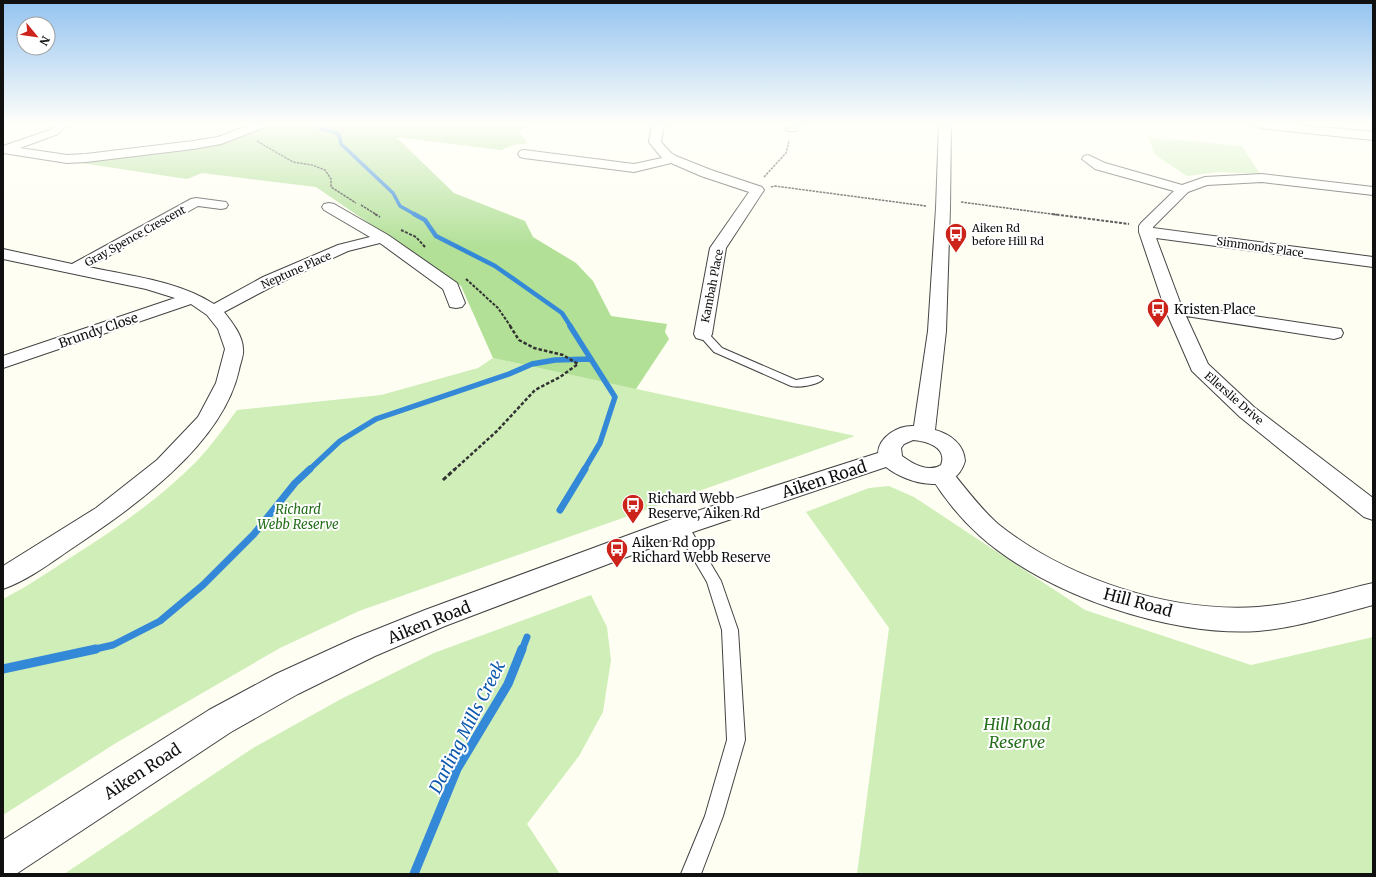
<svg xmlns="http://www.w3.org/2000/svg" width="1376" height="877" viewBox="0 0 1376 877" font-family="Merriweather,serif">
<rect width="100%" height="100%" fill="#fffef3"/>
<!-- green -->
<path fill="#cfeeb8" d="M1148,137L1242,146L1260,174L1219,172L1187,176L1155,155Z
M493,358L855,436L359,611L280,648L116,743L3,815V599C28,586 50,571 73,556C117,528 159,499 196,462C211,446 224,428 237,410L381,395L478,368Z
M889,486L914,497L1085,610L1251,665L1373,637V874H857L889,628L806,512L869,488Z
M591,595L607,627L611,660L603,712L579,756L527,824L560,874H64L253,748L341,699L434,653Z"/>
<!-- forest -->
<path fill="#b1e096" d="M257,125H528L519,132L528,143L514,145L501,150L396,137L454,193L525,221L533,237L576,263L593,281L611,316L667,324L665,332L669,339L636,389L493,358L461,286L316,187L202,173L187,179L81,163L195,148Z"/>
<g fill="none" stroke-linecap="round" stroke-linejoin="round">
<!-- stream-far4 -->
<path stroke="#3488d8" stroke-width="3.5" d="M318,125L321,129L335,132L339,135L341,144L393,193L400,206L416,215"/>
<!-- stream-far3 -->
<path stroke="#3488d8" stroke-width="4.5" d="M414,214L425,220L436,236L495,266L562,313L571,327"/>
<!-- stream-far2 -->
<path stroke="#3488d8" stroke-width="5.5" d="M570,326L615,397L600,443L584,470
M309,470L340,441L376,419L509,374L532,364L555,360L591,359"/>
<!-- stream-far1 -->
<path stroke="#3488d8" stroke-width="7" d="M560,510L585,469
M91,650L113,645L160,621L203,585L254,534L295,483L310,469
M522,650L527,637"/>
<!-- stream -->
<path stroke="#3488d8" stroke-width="9" d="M3,669L96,649
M414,874L457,769L508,684L522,649"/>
<!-- service casing -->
<g stroke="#434343" stroke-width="2">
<path id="service" d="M703,331L707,332L722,348L796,380L818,376L823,379C818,385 799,388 791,386L714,352L698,334Z
M681,521L686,522L721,581L738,630L745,740L723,816L701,874H681L705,816L727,740L722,630L707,582L674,526L676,522Z"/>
</g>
<!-- minor casing -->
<g stroke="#434343" stroke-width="2">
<path id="minor" d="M55,125H67L58,134L20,148L67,155L86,154L193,141L218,137L249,125H266L265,127L221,144L193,149L86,162L67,163L3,153V146L50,130Z
M652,125H664L661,142L671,153L676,156L711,170L762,187L764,190L726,248L712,334L710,338L703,340L696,338L694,334L710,248L749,192L701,176L671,163L634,172L524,158L520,157L518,154L520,151L524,150L634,164L662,158L649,142Z
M789,125H800L796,131H788L786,129Z
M1088,155L1105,163L1182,185L1205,177L1262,174L1373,187V195L1262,182L1207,185L1188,192L1153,227V228L1373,257V267L1156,238L1181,305L1341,329L1343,333L1341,337L1334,339L1186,316L1208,364L1254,407L1373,498V520L1364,517L1240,417L1192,371L1165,309L1139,232V226L1141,223L1174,191L1095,169L1082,159L1084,156Z
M196,198L226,202L228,205L226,208L221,209L198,206L89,267C130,276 178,281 214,304L263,277L338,245L370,237L324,210L322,207L324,204L329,203L334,204L388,235L457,283L465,303L462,307L456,308L450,307L443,289L380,243L348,251L275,285L224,312C232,322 243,336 243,349C244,355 240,364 239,370C222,446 132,508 71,549C49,564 28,580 3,589V566L96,508L157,460L198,417L216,383L225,349L218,329L207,315L191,304L3,368V356L175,298L146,289L3,259V249L72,264L191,199Z
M942,467L950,469C965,488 980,508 998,524C1067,579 1170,613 1258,607C1297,604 1335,592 1373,583V605C1335,615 1297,628 1258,631C1170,637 1046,595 980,536C961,519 943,497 930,475L934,469Z"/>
</g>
<!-- tertiary casing -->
<g stroke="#434343" stroke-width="2">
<path id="tertiary" d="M939,125H951L950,208L946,331L935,430C950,434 964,444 965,461C955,497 907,484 886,467L690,533L445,626L375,656L298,694L231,732L16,874H3V840L209,710L276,674L355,638L425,610L672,519L878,453C879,437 898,425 914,426L928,331L936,208ZM913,440C926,441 948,447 941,465C928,473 913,464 902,456L901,448L904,444Z
M1254,125H1299L1373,132V140L1259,128Z"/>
</g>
<!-- path-far3 -->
<path stroke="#323232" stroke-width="1.5" stroke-dasharray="2.5 1" stroke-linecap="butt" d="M257,141L293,162L312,165L325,170L331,179V187L356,203
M764,177L786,153L789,141
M771,187L775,186L926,206
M961,202L1059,215
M361,205L377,215"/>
<!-- path-far2 -->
<path stroke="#323232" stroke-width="2" stroke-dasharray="3 1.5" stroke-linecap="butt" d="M375,214L380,217
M1052,214L1129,224
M401,230L416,237L425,247
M466,279L498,308L511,327"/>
<!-- path-far1 -->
<path stroke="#323232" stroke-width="2.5" stroke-dasharray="3.5 2" stroke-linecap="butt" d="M454,470L497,431L535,390L560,377L578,364L563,355L534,348L519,340L510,326"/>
<!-- path -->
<path stroke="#323232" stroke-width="3" stroke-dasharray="4.5 2.5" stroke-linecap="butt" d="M443,480L455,469"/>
<!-- service -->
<use href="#service" fill="#fff" fill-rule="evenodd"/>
<!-- minor -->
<use href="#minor" fill="#fff" fill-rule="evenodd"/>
<!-- tertiary -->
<use href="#tertiary" fill="#fff" fill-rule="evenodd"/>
</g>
<!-- sky -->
<linearGradient id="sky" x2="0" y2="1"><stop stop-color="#93c3f0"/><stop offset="0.5" stop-color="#fffffa"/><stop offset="1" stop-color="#fffffa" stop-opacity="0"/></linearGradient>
<rect width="1376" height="248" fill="url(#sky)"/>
<!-- icons -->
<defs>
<g id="bus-pin" transform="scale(1.15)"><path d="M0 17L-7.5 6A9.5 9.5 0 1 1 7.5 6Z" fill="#cc231b" stroke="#fff"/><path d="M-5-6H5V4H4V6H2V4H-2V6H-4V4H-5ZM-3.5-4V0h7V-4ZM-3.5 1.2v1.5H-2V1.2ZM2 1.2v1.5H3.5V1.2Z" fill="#fff"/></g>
</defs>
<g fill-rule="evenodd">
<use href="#bus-pin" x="956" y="234"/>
<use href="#bus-pin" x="1158" y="309"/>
<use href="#bus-pin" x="633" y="505"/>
<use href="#bus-pin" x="617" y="549"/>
</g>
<g text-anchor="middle" stroke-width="4" stroke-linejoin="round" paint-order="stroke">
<!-- far-poi labels -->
<g font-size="11" fill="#101010" stroke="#fff" text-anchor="start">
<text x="972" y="232">Aiken Rd<tspan x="972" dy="13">before Hill Rd</tspan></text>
</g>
<!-- far-street labels -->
<g font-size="11" fill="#101010" stroke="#fff">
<text transform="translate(135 236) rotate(-29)" y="4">Gray Spence Crescent</text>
<text transform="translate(1260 247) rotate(8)" y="4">Simmonds Place</text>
<text transform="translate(296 270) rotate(-24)" y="4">Neptune Place</text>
<text transform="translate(712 286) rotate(-79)" y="4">Kambah Place</text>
<text transform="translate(1234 398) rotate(41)" y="4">Ellerslie Drive</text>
</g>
<!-- poi labels -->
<g font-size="13" fill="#101010" stroke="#fff" text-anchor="start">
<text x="1174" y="314">Kristen Place</text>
<text x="648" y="503">Richard Webb<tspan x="648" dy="15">Reserve, Aiken Rd</tspan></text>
<text x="632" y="547">Aiken Rd opp<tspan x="632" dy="15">Richard Webb Reserve</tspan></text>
</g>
<!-- street labels -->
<g font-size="13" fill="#101010" stroke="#fff">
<text transform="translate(98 330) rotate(-19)" y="5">Brundy Close</text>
</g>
<!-- park labels -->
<g font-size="13" font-style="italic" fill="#246e1a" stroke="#fff">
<text x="298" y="514">Richard<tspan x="298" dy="15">Webb Reserve</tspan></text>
</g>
<!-- near-street labels -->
<g font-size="16" fill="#101010" stroke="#fff">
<text transform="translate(824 479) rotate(-18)" y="6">Aiken Road</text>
<text transform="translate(1138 602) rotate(15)" y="6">Hill Road</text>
<text transform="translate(429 622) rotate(-22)" y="6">Aiken Road</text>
<text transform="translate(142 771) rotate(-33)" y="6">Aiken Road</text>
</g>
<!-- near-park labels -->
<g font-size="16" font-style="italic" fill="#246e1a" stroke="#fff">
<text x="1017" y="730">Hill Road<tspan x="1017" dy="18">Reserve</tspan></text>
</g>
<!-- near-water labels -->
<g font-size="17" font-style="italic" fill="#0e59ad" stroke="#fff">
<text transform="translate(467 727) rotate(-63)" y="6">Darling Mills Creek</text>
</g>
</g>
<!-- border -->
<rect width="1376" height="877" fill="none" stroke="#101010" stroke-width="8"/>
<!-- north arrow -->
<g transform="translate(36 36) rotate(119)"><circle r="19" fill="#ffffff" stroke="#9f9f9f"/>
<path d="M0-3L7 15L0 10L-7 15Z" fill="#cc231b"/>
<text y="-6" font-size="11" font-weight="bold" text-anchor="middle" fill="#101010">N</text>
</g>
</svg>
